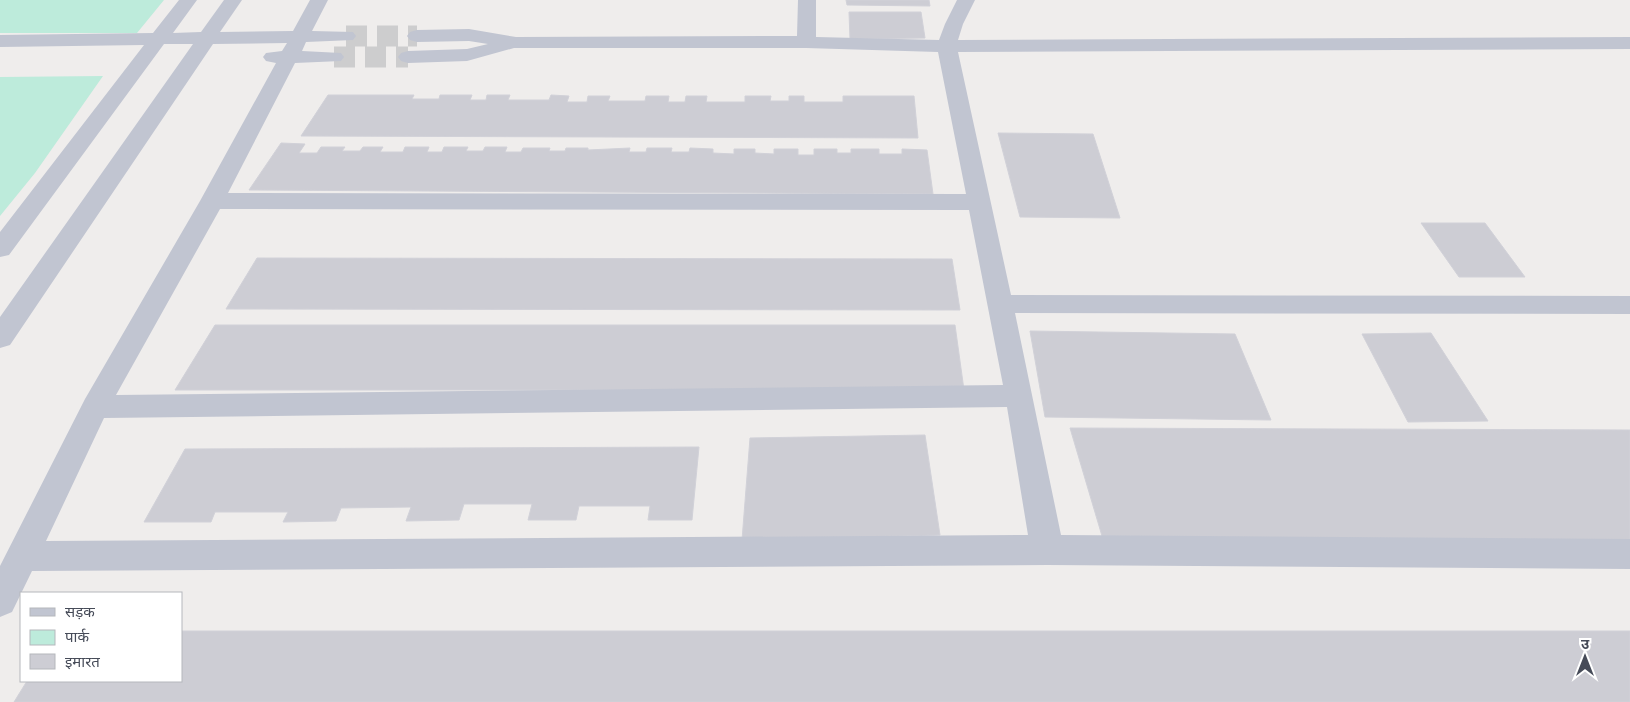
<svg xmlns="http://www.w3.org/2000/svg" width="1630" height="702" viewBox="0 0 1630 702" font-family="Raleway,'Noto Sans Devanagari',sans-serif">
<rect width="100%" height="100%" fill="#efedec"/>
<!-- green -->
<path fill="#bdebdb" d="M0,0H164L137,33H0Z
M103,76L35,173L0,216V77Z"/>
<!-- building -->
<path fill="#cdcdd4" stroke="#d1d1d8" d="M846,0H929L930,6L847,5Z
M849,12H921L925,38L850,39Z
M328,95H414L412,99H439L440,95H472L470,100H486L487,95H510L508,100H549L551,95L569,96L567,102H587L588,96H610L608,101H645L646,96H669L668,102H685L686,96H707L706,102H745V96H771L770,101H789V96H804V102H843V96H914L918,138L301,136Z
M998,133L1093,134L1120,218L1020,217Z
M281,143L305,144L299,153H317L321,147H345L342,151H360L363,147H383L380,152H403L405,147H429L427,152H442L444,147H468L466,151H483L485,147H507L505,152H521L523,148H550L549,151H565L566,148H588V150L630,148L629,152H646L647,148H672L671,152H689L690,148L713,149V153L734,154V149H755V153L774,154V149H798V155H814V149H837V153H851V149H879V154H902V149L927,150L933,194L249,190Z
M1421,223H1485L1525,277H1459Z
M257,258L952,259L960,310L226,309Z
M215,325H955L964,390H175Z
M1030,331L1235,334L1271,420L1045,417Z
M1431,333L1488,421L1408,422L1362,334Z
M1070,428L1630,430V543L1102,536Z
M925,435L940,535L742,540L750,438Z
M699,447L692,520H648L650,506H579L576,520H528L532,504H464L459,520L406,521L411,507L341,508L336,521L283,522L288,512H215L211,522H144L185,449Z
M181,631H1630V702H14L27,681H181Z"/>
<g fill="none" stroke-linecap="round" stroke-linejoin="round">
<!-- minor-tunnel -->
<path stroke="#cdcdce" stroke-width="21" stroke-dasharray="21 10" stroke-linecap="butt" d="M346,36H417
M334,57H408"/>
<!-- minor -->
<path fill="#c1c5d1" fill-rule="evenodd" d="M179,0H197L173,33L201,32L224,0H242L220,32L293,31L310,0H328L312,31L353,32L356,36L353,40L306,42L302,51L341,53L344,57L341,61L295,63L228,193L966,194L938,52L806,48H514L467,61L408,63L401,61L398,57L401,53L408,51L467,49L488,44L469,41L417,42L410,40L407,36L410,32L417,30L469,29L516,37L797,36L798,0H816V37L939,40L945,24L957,0H975L963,24L958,40L1630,37V49L958,52L1011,295L1630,296V314L1015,313L1061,535L1630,539V569L1047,565L32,571L12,612L0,617V566L85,399L200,201L276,63L266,61L263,57L266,53L282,51L287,43L213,44L10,345L0,348V317L193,44H164L9,255L0,257V232L144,45L0,47V35L153,33ZM220,209L969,210L1003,385L116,395ZM1007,407L1028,535L46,541L104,418Z"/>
</g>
<!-- legend -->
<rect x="20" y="592" width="162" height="90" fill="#ffffff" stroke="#b5b7bc"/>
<rect x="30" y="608" width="25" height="8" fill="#c1c5d1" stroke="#b5b7bc"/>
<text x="65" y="617" font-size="15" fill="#464b58">सड़क</text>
<rect x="30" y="630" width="25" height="15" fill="#bdebdb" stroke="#b5b7bc"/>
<text x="65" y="642" font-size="15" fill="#464b58">पार्क</text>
<rect x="30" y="654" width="25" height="15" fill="#cdcdd4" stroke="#b5b7bc"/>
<text x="65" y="667" font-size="15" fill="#464b58">इमारत</text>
<!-- north arrow -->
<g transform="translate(1585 657)" stroke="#ffffff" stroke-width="4" paint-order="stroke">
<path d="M0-4L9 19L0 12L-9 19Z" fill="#464b58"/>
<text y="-8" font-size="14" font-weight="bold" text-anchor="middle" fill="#464b58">उ</text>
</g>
</svg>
